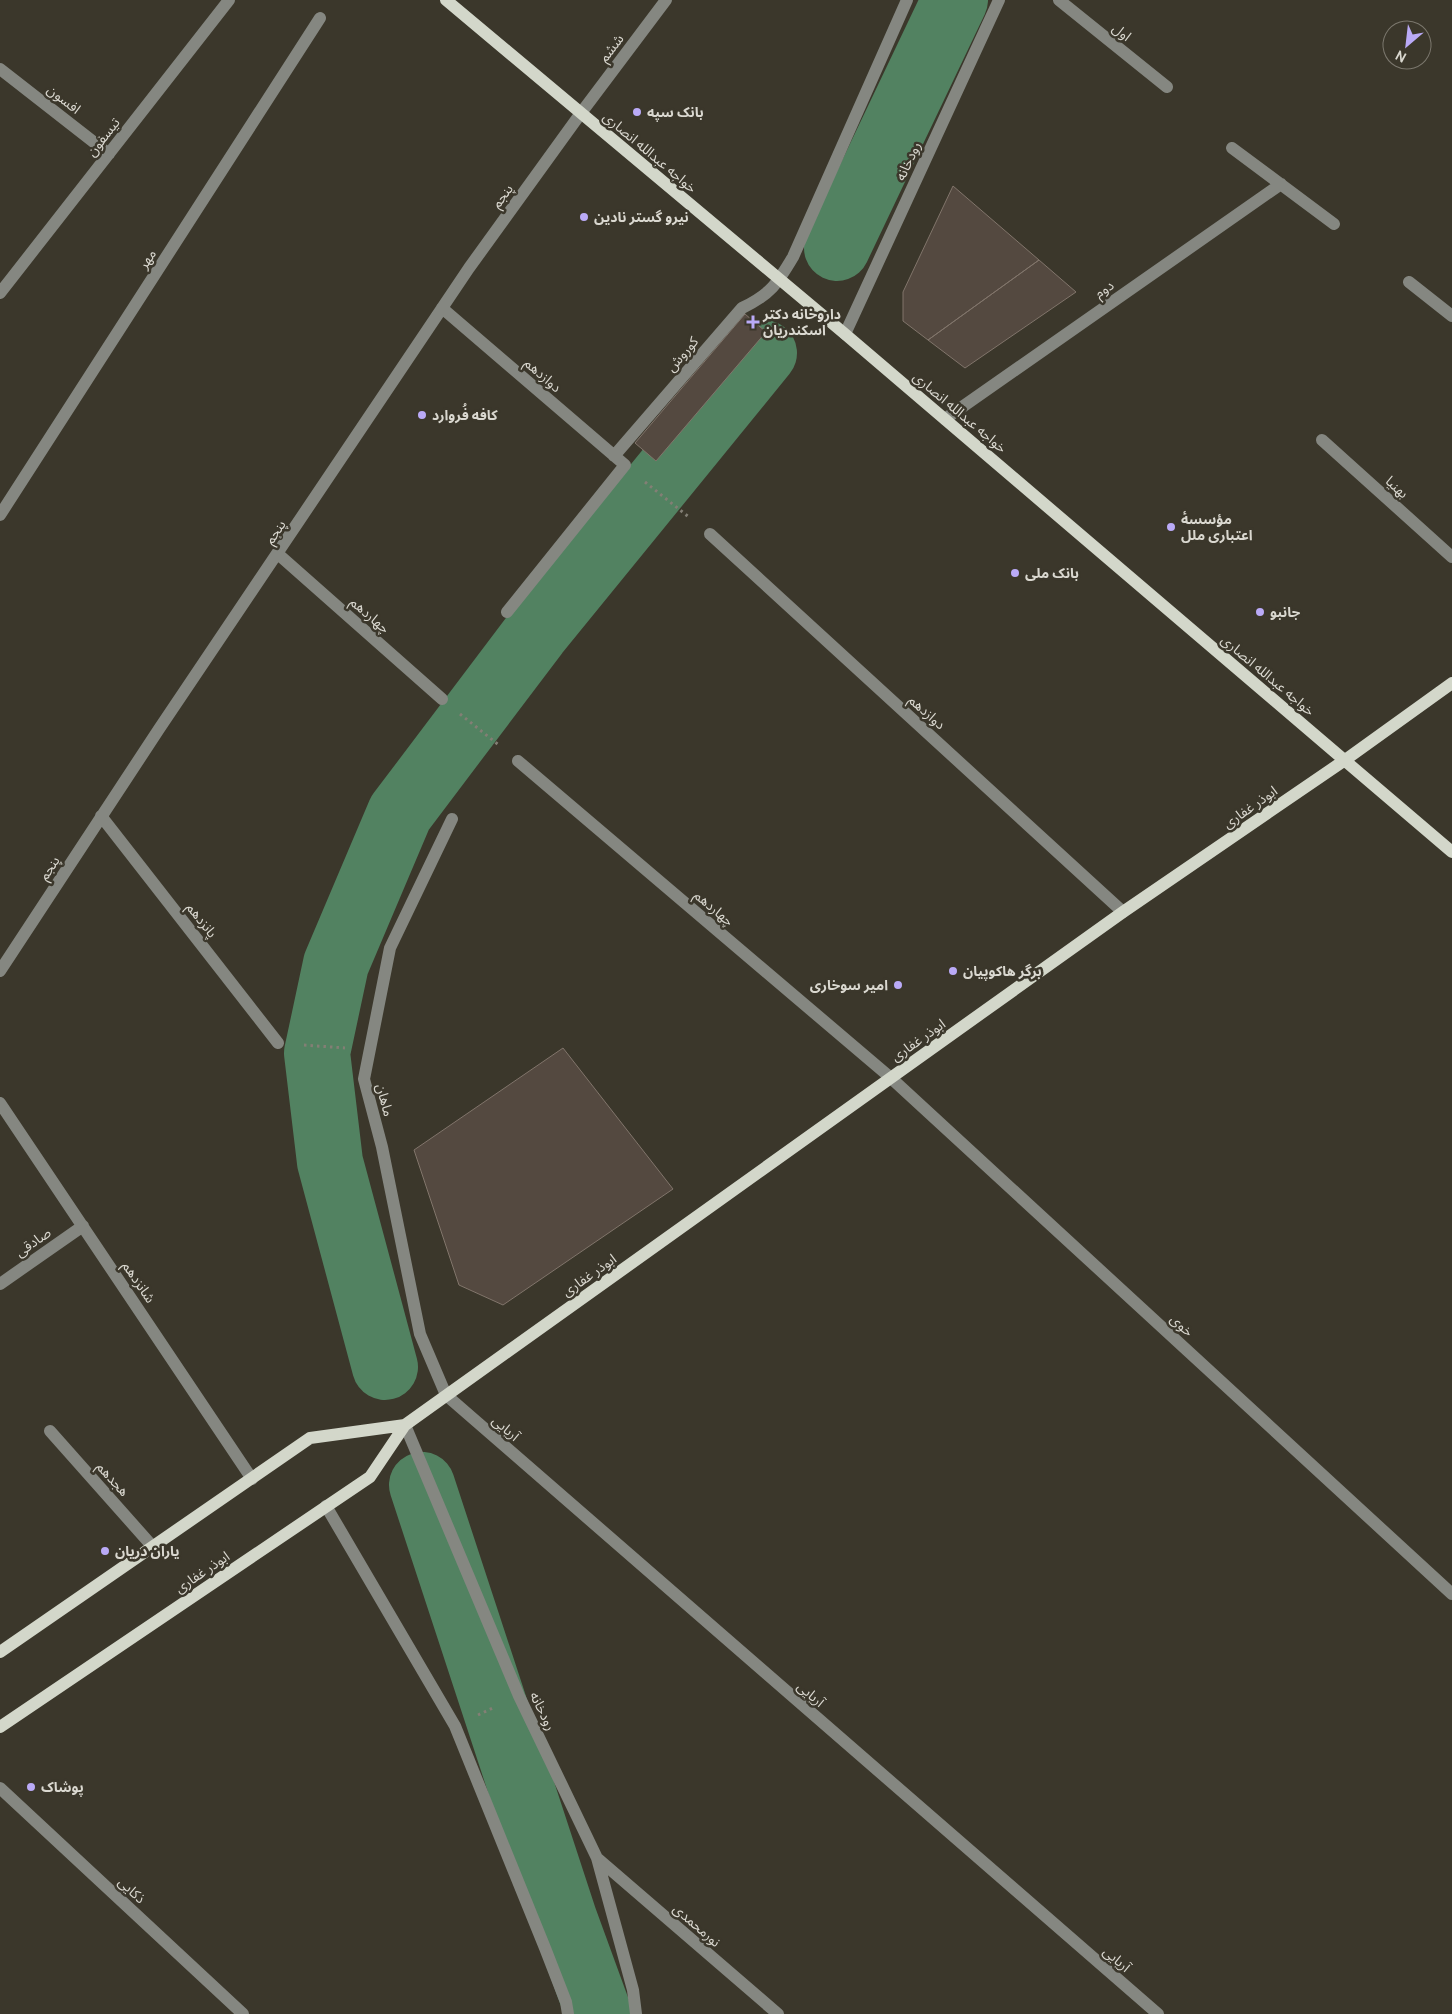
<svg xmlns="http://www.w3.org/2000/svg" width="1452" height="2014" viewBox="0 0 1452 2014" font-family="Cabin,'Noto Sans Arabic',sans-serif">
<rect width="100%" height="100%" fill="#3b372b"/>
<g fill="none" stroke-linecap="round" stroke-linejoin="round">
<!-- river -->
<path stroke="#528261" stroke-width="66" d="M837,248L955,0
M385,1367L330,1162L317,1053L336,964L400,813L536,633L764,353
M422,1485L564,1918L599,2014"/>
</g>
<!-- building -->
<path fill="#544940" stroke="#81756b" d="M953,186L1039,260L928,340L903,321V292Z
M1039,260L1076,292L965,368L928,340Z
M745,314L766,332L656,461L635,443Z
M563,1048L673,1189L503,1305L459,1285L414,1150Z"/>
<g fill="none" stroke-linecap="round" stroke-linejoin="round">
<!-- path -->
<path stroke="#837f75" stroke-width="3" stroke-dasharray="2.5 4" stroke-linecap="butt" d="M645,482L690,518
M460,714L500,746
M304,1045L345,1048
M478,1715L495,1707"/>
<!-- minor -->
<path stroke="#858781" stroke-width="12" d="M1059,0L1167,87
M0,69L109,154
M1232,148L1334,224
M1409,282L1452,316
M0,293L229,0
M442,308L625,465L507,612
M845,334L999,0
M945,419L1281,184
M1322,440L1452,557
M614,456L742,308C771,294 777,284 793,257L907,0
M0,515L320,18
M710,534L1123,912
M278,554L442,699
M518,761L891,1078L1452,1594
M101,816L278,1043
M452,819L390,948L364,1079L382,1147L420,1334L446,1395L1158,2014
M0,971L159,729L469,268L581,113L666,0
M0,1103L252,1479
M0,1284L83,1226
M405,1425L519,1696L597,1858L633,1990L636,2014
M50,1431L153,1547
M326,1506L455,1726L545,1948L566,2002L568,2014
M0,1788L243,2014
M597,1858L778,2014"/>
<!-- major -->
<path stroke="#d3d7ca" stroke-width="12" d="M446,0L845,334L1452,852
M0,1652L310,1438L405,1425
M0,1727L370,1477L405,1425L1123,912L1345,760L1452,683"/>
</g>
<!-- markers -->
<g fill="#baaaf7" stroke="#3b372b" stroke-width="2">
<circle cx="637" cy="112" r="5"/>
<circle cx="584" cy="217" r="5"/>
<path d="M750.5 314.5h5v5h5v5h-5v5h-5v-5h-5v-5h5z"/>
<circle cx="422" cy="415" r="5"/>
<circle cx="1171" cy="527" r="5"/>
<circle cx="1015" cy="573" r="5"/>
<circle cx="1260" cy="612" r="5"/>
<circle cx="953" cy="971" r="5"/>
<circle cx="898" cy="985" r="5"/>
<circle cx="105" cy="1551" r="5"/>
<circle cx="31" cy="1787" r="5"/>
</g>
<g text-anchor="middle" stroke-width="5" stroke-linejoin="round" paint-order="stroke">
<!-- street labels -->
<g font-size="14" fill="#dad8d0" stroke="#3b372b">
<text transform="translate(1122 32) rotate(39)" y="5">اول</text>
<text transform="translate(611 48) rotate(-53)" y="5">ششم</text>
<text transform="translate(64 99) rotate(38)" y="5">افسون</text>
<text transform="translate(103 137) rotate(-52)" y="5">تیسفون</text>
<text transform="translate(650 152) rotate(40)" y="5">خواجه عبدالله انصاری</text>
<text transform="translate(908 161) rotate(-65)" y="5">رودخانه</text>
<text transform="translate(502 196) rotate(-54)" y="5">پنجم</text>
<text transform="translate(147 259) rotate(-57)" y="5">مهر</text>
<text transform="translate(1104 289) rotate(-35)" y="5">دوم</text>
<text transform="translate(682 354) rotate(-49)" y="5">کوروش</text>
<text transform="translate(543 375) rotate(41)" y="5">دوازدهم</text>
<text transform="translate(960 412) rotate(40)" y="5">خواجه عبدالله انصاری</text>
<text transform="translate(1397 487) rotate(42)" y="5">بهنیا</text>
<text transform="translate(275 532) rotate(-56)" y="5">پنجم</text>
<text transform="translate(370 615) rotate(41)" y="5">چهاردهم</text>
<text transform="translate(1268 675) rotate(40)" y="5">خواجه عبدالله انصاری</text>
<text transform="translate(927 712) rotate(42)" y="5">دوازدهم</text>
<text transform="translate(1250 807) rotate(-35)" y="5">ابوذر غفاری</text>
<text transform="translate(49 868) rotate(-57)" y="5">پنجم</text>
<text transform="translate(714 908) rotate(40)" y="5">چهاردهم</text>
<text transform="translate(202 920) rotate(52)" y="5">پانزدهم</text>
<text transform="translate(918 1040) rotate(-35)" y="5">ابوذر غفاری</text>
<text transform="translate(385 1100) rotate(75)" y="5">ماهان</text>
<text transform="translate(33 1242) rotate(-35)" y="5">صادقی</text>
<text transform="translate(589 1275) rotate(-35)" y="5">ابوذر غفاری</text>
<text transform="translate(139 1282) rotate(56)" y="5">شانزدهم</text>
<text transform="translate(1182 1325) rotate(43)" y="5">خوی</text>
<text transform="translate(506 1428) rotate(41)" y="5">آریایی</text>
<text transform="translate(113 1479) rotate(48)" y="5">هجدهم</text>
<text transform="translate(202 1572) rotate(-34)" y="5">ابوذر غفاری</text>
<text transform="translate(811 1694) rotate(41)" y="5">آریایی</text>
<text transform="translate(543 1711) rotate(64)" y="5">رودخانه</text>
<text transform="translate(132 1890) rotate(43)" y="5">ذکایی</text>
<text transform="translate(697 1925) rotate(41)" y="5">نورمحمدی</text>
<text transform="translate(1117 1959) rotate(41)" y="5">آریایی</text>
</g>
<!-- poi labels -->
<g font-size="14" font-weight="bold" fill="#dad8d0" stroke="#3b372b" text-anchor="start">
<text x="647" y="117">بانک سپه</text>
<text x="594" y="222">نیرو گستر نادین</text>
<text x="763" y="319">داروخانه دکتر<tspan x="763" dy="16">اسکندریان</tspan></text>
<text x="432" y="420">کافه فُروارد</text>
<text x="1181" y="524">مؤسسهٔ<tspan x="1181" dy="16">اعتباری ملل</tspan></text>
<text x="1025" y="578">بانک ملی</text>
<text x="1270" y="617">جانبو</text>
<text x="963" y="976">برگر هاکوپیان</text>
<text x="888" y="990" text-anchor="end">امیر سوخاری</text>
<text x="115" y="1556">یاران دریان</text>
<text x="41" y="1792">پوشاک</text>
</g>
</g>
<!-- north arrow -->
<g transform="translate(1407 45) rotate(208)"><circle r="24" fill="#3b372b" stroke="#7b776d"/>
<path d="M0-4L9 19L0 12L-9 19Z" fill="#baaaf7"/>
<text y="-8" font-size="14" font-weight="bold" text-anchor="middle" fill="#dad8d0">N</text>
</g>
</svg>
